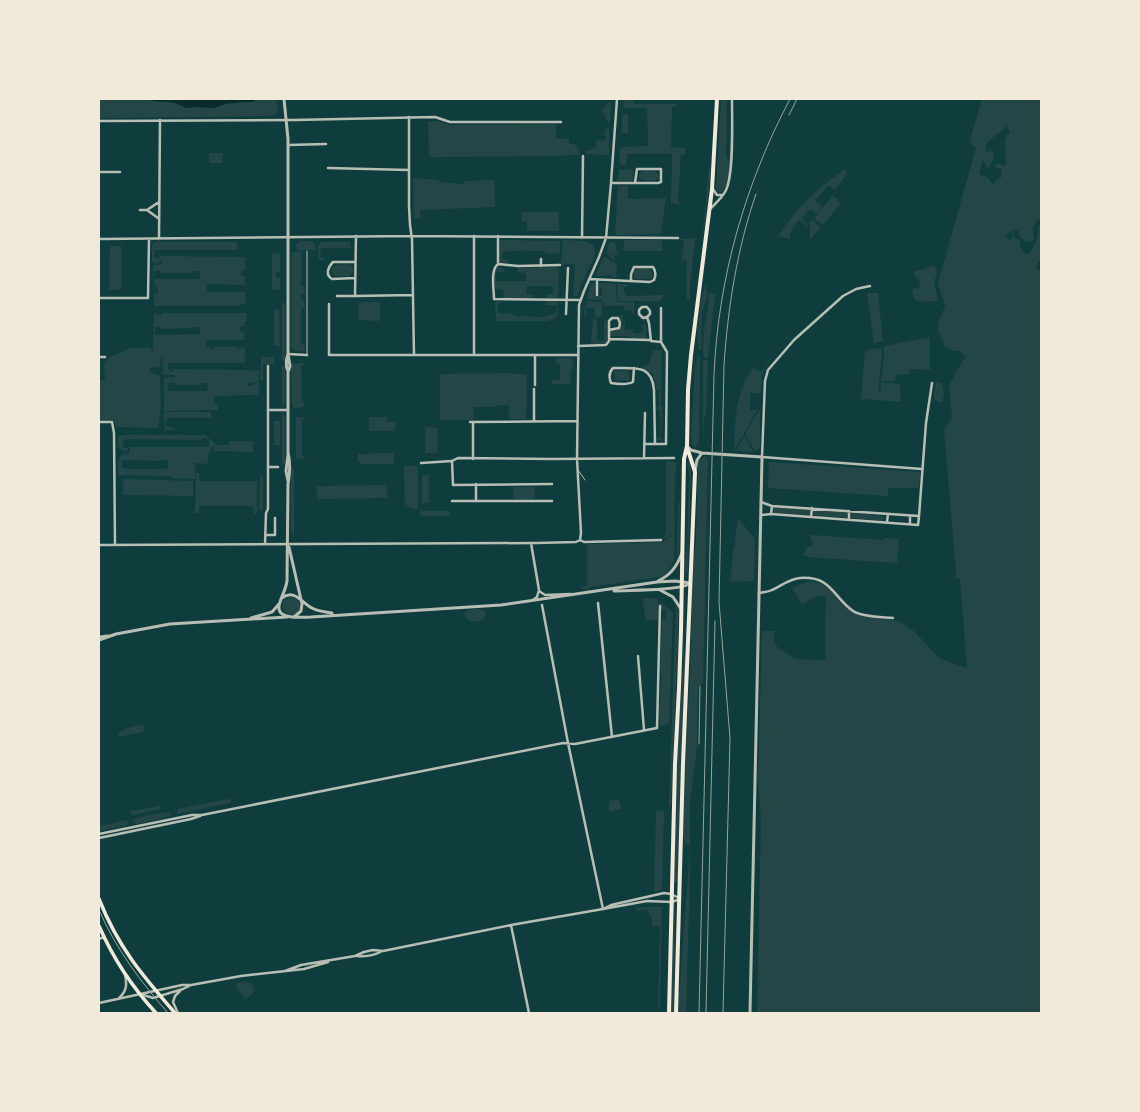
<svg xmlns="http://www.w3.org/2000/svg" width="1140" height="1112" viewBox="0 0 1140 1112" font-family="'Noto Sans',sans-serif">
<rect width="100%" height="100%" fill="#0f3d3e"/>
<!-- green -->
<path fill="#244646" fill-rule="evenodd" d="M99,99H149L153,101L176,102L194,107L214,108L225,104L254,101L256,99H276L278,111L275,115L270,116L99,118Z
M624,99H633L634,103L636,104H676V107H672L671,147L685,148V154L681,155L678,200L680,204L671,203L672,154H627L626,165H621L619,163L620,148L622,147L648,146L647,108H623Z
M721,99H727L726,158L729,159C728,169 730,187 720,193L716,189Z
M982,99H1041V219L1036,221L1033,227L1034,239L1030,242C1024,240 1021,240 1018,234L1019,233L1018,230H1014V234H1012L1011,231L1005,235L1008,238L1009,242L1013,236L1021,242L1019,246L1026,254H1027C1037,248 1037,236 1039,226H1041V260L1036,265L1037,269L1041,271V1013H757L761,818L758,780L762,632L765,631H774V639L777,647L795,659L825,660L826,596H817L802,605L792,588C804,581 814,579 826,587L827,586L854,614L898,621L914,631L940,659L967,668L960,579L956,578V573L944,430L952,418L949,385L965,357L960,351H953L945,347L938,330L939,321L945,306L938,283L976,148L973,146L970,140ZM1007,126L1010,132L1005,139L1006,164L1004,166L1001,164H997L995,166L997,169L1000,168L1002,171L1001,178L996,180L993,185L988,178L979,174L983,160L988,168C992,166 994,157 993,152L991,151L986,152V145L988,142Z
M608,102L611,103L610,124C606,122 605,115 602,111Z
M627,114L628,115V133H621L623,125H622V115Z
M428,121H438L451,125L556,124V139H569V144H574L577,147L578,146L580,154L560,156L429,157Z
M609,127V155L585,154L586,150L590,151L593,148L597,146L596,142L600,140L604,141L607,136L604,134L607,128Z
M209,153H223L222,163H209Z
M709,167H711L704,234L703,233Z
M619,169L633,170L634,172L633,180L629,181H617Z
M845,169L847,174L835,190L828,185L815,201L822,207L816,214L810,209L803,217L802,220L808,224L806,227V225L799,220L792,228L793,229L790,234V239L779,236C795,208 819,187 845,169Z
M642,171H654L659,175V178C654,182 644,182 639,178V175Z
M413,178L439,180V182L464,184L465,181L495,180V207L420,210L421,218H414Z
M618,186H628V199L666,198L661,234L615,235Z
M833,195L834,196L833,197L838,199L837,200L840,204L824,224H821L814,218Z
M522,212H559V231H527V222H522Z
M812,220L819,226L820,228L810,240V223Z
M695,238L690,285V301L687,300V261L682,260L684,241L680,240V239Z
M501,240L560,241V254L545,253V251H525L524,250L502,252V259L509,260L506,265L501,263L500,262V242Z
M563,240C574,241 598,238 595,255C594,260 591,263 589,267C585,276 581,287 577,296H573L575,264H561Z
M624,240H662V251H623Z
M300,241H312L315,244V249L314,250H297L296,245Z
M614,241L618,254L614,255V261L606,253L609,243Z
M155,242H237L238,250H154V258H160V256L245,257V270L241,271V276H245V285L207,284V292H245L246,305L240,304L239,306H154V293H158V287H155L154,279H153V265H162L161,259L158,264L152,262V245ZM160,270L161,273H193V271H200V279H154V271Z
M321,242H350L351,248H321L320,257L325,258V260H319L318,246Z
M110,246H121V290H109Z
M298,251L305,253H302L301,286L305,287L304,293L301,295V299L304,301L305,308H301V344H305L304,350L302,352L295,351L291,346V253Z
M272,253L280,254V271L276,272V277L280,278V290H272Z
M604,256L617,265L616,278H613L612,275L595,276Z
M349,264L353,267V272L349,276H335L331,272C332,263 341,265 349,264Z
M934,265L937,272L934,283L938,301L921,302L914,299L912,289L919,288L920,282L914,275V272Z
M503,267L504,272H496V281H526V273L517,272L518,268L557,267L559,269L558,299H549L546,295V294H553V286H527L526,294L534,295V297L532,298H503V295H504L503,290L496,289L495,288V272L497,268Z
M638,268L649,269L652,272L653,276L650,279H636L634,277L633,273L634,270Z
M591,283H595V296L598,297L600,300L587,299Z
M599,283L616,284V296L619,301L612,302H634V313H631V310H624V306H604L603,302L598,296H602V288L599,287Z
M706,283L707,297L702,312L701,350H698L697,333L701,300Z
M617,284H625L627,285V287H624V294H626V296L664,295L661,300L658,301H620L617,296Z
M709,293L715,294L708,358H704C700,337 709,314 709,293Z
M867,293H878L883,341L874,343Z
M282,300L285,305V361H282Z
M557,300L558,314L556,317L548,321H496L495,304L497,301L502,302L498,304V313L513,314L514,316L543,317L557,313L556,305H546L547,301Z
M587,301L602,302V316L595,318V308H586V317H584L585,305Z
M359,302H380V321L358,320Z
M274,309H279L280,346L274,345Z
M154,313H157L158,315H162V313H246V322H244V326H240V331L244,332V340H206V347H210V349H213V347H238L239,349L245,348V363H168V370H171V372H173V369L246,370L247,371H250V370H259V382H248V386H253L254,383H259V395L214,396V404H218V410L164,411V378L175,377V375H163L162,358L164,356L161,355L160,367L150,368V373L160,376L161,405L158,428L116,427L114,420L99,421V380H105L104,363L108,358L131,348H150L153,353ZM155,327H162V329L193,328L194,327H200V334L155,335ZM175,382V385H201L202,383H208V391H205L204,392H202V391H168V383Z
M620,315H623V320H625V330H633V333H643V326L639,325H646V339H632L629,336H610V331L619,330L621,325H625V322L621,321Z
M593,319L597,320V341H604V320L607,321V342L605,344H591Z
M786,336L788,337L787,341L764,368L762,377L761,393H750V410H757L734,451C735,421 735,393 753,367L761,372L766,364L787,341Z
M930,337V370L909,369V374L896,375L895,381H881L884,355V346Z
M881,348L882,356L878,391H881V382L900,384L901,402L861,399L865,350Z
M654,350H662L661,407H662V415H663V417H661V438H663L660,441L657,439V438H660V410H657L656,407H659V390H656L655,381L653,377L654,376L652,372L650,373L643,368L648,364Z
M698,355L700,357L699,444H697L695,449L692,444L691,439L695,364H696Z
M261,357H274L275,364L263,365V380H260Z
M557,358H570L573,359V368L571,370L570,384H552V380H560V364L556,363Z
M703,360H708L706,415H705L704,420L703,445Z
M304,363V365H301L302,402L305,403L303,407L294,408L292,404L291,364Z
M282,366H285V403L282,408Z
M629,370V380L615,381L614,371Z
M513,373V374H527L526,419H509V405H497L496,407H474L473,420H440V374Z
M937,382L942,383L944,394L942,402L936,401L934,399L935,386Z
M759,410H760V445L759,449L755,451L746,436V432Z
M164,412H211V418H169L166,419V426L173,428L174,425V430H165Z
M282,412L285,417V465L282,462Z
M296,417H305V419L302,420V456H305L304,459L296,458Z
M369,417H387V422H395V431H369Z
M274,421H280V445H274Z
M426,427L438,428L437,453H425Z
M120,435H205L216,444C208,450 208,455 208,464L195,463V479L171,478V476L118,475V460L122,454H129L130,447H209V439L202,438V440L126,439V440H123V448H128V450L123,451L118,447V438ZM122,460L160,461L161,460H168V468H165V469H125V468H122Z
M744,436L745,437L753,452L736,451Z
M229,441H253V452L214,451V447L216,445H229Z
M373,453H394V464H360V462H358V454H372Z
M705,456L708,458L703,683L698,686L697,748L690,801V875L686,1013H678L690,845L685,844L683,836L685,753L690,681L693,563L696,541L698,462Z
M666,462H675L677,464L675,477L674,560L670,569L664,574V576L660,577L590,587L587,589H582L580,587L587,586V544L662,542L665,541L666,539L671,537V535L668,538H664L663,535H666Z
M687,462H690L691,474L688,571L684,579L685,558L687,548L689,476Z
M769,462L920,472L919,488H888V496L768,488Z
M404,466H418V510L408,507L405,503Z
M291,467L294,469V538L291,531Z
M196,473H199L200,481H257V514H254L253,506H199V513H195Z
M422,475H429V503H422Z
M260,477H263V510H259Z
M123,479L193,481V496L123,495Z
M387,485V498L317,499V486Z
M513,487H535V499H513Z
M680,502L679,549L677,560L678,503Z
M774,507L811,510V515L773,513Z
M813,510L848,512L847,518L813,515Z
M420,511H450V516H421Z
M852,513L883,516V521L851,518Z
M738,518L755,539L754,581L730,582L733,551L734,549Z
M811,535L884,540L885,538L899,539L897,563L820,558L804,556L806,547H812V540H810Z
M685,589L684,649L686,670L681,753L678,882H674L677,756L683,667Z
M282 606a9 9 0 1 1 18 0a9 9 0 1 1-18 0Z
M642,598H656L658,600V620H646Z
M660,601L673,613L669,724L660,726L661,719H659L660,690L661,688L662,674L660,672L662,619H666V610H662L660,605Z
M676,603L679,611L671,806L669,805Z
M480,609L485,611L486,614C482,624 472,623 465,617V612L467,610Z
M141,725L145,727L144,731L143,732L118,737L119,733L127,728Z
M227,799L231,800V803L177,814V811L178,809Z
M619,799L621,809L609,812V801Z
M159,803L161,806L159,809L133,815L131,814V810L132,809L133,811L160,806Z
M664,810L662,888L660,891H654L656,811Z
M166,812L167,813H171V816L137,824L133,822L134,820L136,818Z
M125,820L129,822L127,825L99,831V826Z
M673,903L675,905C674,941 676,977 674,1013H671Z
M643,907H662L660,1007L658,1008L660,926L652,927V918L646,909L637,911L636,908Z
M248,982L252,983L254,992L246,999L238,990L236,983Z"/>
<!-- water -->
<path fill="#0a2a2b" d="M149,99H256L253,102H242L225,104L214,108L197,107L185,108C172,98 162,105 149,99Z"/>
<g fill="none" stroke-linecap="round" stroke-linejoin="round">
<!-- service -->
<path stroke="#b8beb3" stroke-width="1" d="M307,354V251
M578,470L585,480"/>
<!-- minor -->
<path stroke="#b8beb3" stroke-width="2.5" d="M409,117V206L410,225L412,239L414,355
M99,121L294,120L435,117L450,122H561
M288,145L326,144
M328,168L409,170
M99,172H120
M611,183H658L661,182V169H637L635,183
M713,189L717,195H723
M710,209C716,203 723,197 726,190C734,174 732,119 732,99
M140,210H147L159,202
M147,210L158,218
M356,236L355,296L413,295
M474,236V355
M498,236V264C490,270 494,289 494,299L581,300
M582,238L583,156
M99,239L412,236L678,238
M159,239L160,120
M498,264L518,266L560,265
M541,266V259
M355,278L332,279C325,275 328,267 333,262H355
M589,279L650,282L654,280C656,275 656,272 653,267H634L631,274V281
M870,286L856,289L843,296L794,340L768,370L765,381L762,457L922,469
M597,295V280
M337,296H355
M99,298H148L149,239
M329,304V355H578
M661,308V342
M566,314L568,268
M609,339L650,340
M578,346L606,345L609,341V321L612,318H618L620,323L619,328L609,330
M288,354L307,355
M99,357H105
M634,368L633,382C627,385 618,384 611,383C609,378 609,372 613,368H616C636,368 652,365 654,390L655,444
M535,385V355
M268,410H288
M534,421V389
M99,422H112L114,433L115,545
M470,422L577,421
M473,422V459
M645,444H666L667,352L661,342L651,341L649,323L647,317L650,314V311L647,307H642L639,310V314L643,318L647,317
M644,458L645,413
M452,461L458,458L552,459L674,458
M421,463L452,461L453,485L552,484
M268,467H278
M476,484V501
M452,501H552
M771,514L772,506
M761,515L771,514L918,525L919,516L772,506L761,502
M919,516L926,423L932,383
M811,517L812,508
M849,519V511
M887,522L888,514
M910,524V516
M266,535H275V518
M580,540L581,533L577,459L579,305L584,291L599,257L606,238L611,183L617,99
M531,543L539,590L537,597L533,600
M265,544L266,513L268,509V366
M99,545L536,543L576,542L580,540L584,542L661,540
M539,591L545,595L571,594
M759,593C763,592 768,592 772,590C781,586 789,579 800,578C832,576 832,596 853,611C861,617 882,617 893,618
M598,603L612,737
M542,605L568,743L603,909
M638,656L644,730
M99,834L192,815H202L563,743L575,744L657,728L660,606
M99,838L191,819L200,816
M605,908L611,905L664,893L671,894L679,898
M511,925L529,1013
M99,939L104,937
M357,956C367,957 374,956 382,951
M285,971L301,965L355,956L364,952L373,950L383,951L511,925L603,909L647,901L672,902L680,899
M140,994L153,998L183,989L191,985
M119,998C127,991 127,984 125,975
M99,1003L182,985H191L241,976L304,969L328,962
M178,1013L173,1002L175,996L180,991"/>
<!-- tertiary -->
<path stroke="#b8beb3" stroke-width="3" d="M284,99L288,139V354L290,366L288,372V453C291,464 290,473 288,484L287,581C286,589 282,595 280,602C273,621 301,617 311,617L501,605L657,582L675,581L690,583
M288,371C285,365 286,360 288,354
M687,446L691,450L702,453L762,457L750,1013
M288,455L286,471L288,481
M695,471L697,460L702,453
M289,547L302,604L301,611L294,617
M658,581C671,575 677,566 682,553
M660,590L673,597L681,609
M614,591C633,590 674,591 690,584
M282,598C293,589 301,601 310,607C316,611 325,612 332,613
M251,618L272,612L279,604
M99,637L108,636
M99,640L116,634L170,624L287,617"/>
<!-- secondary -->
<path stroke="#f1e9da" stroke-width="3.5" d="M99,899C118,947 142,975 175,1013
M99,926C113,958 132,987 156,1013"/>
<!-- primary -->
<path stroke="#f1e9da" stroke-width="4" d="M669,1013L675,764L679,688L681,631L684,459L687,446L688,390L691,355L712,189L717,99
M676,1013L683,763L695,472L687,447"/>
<!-- tram -->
<path stroke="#97a49c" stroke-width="1" d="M99,910C116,949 140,981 168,1013"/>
<!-- rail -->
<path stroke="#97a49c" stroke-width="1" d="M789,115L797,99
M699,744L700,686
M699,1013L714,375C718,279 745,184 790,99
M706,1013L715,621
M723,1013L730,738L719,602L724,365C728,307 737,249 756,194"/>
</g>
<!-- border -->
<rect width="1140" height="1112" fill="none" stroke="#f1e9da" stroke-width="200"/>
</svg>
